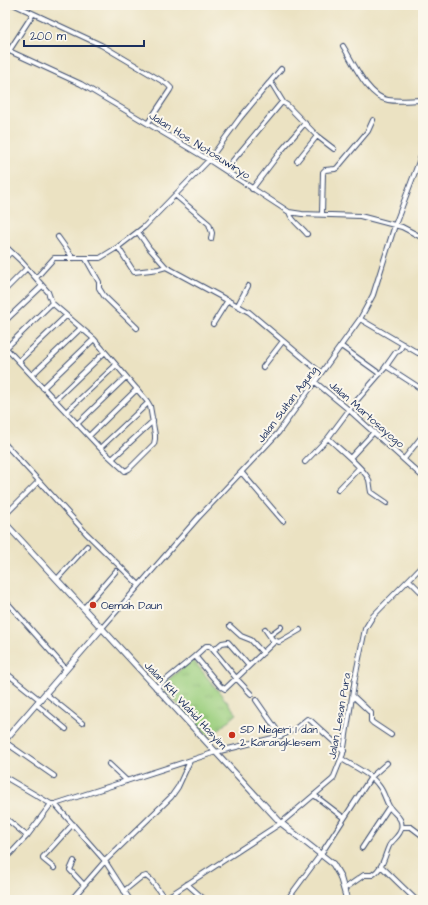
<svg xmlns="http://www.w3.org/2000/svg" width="428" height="905" viewBox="0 0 428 905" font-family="'Architects Daughter',sans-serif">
<defs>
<pattern id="grass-tufts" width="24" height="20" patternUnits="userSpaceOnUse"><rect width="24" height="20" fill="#9ccf7f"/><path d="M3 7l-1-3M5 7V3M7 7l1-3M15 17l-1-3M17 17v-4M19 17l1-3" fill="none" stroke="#86b270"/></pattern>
</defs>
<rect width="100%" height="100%" fill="#fbf7ec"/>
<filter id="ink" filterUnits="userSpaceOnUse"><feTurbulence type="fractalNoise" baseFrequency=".025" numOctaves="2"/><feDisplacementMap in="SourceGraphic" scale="8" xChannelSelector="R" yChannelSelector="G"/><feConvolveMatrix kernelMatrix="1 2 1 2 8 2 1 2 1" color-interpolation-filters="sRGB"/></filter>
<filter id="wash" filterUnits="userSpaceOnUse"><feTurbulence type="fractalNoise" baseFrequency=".012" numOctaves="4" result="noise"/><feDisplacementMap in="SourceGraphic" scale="16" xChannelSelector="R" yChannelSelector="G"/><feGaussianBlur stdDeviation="0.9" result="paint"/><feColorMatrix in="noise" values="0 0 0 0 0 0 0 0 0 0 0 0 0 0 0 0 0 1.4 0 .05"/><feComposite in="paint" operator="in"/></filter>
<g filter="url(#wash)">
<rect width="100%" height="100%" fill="#ebe2c2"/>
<!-- grass -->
<path fill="url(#grass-tufts)" stroke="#5c7f6e" d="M193,660L237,714L210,737L160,686Z"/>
</g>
<g filter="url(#ink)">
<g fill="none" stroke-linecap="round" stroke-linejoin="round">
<!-- minor casing -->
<g stroke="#3a4a6d" stroke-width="6">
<path id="minor" d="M15,5L101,45L167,84L171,88L170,90L148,123
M343,46C353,62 368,97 388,100C399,102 412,100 423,100
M5,49L81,84L209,160L289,212L302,214L360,216L402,227L423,238
M9,51L33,14
M270,82L281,69
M297,161L317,136
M225,170L282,102L287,105L317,136L334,149
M252,189L281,151L305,123
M175,195L209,224L212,233L211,239
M289,212C292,222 301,226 307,234
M322,214L323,172L325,170L335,169L337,168L368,131L373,120
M138,232L149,248L166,267L249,312L321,373
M58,237L73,258
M5,246L20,260L48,292L52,303L94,339L147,401L150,406L155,435V439L154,444L129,469L125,471L124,470L100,448L5,347
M118,247L134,272L159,269L166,267
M5,258L11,252
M86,259L99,282V288L104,296L137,328
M36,278L54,258H100L118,247L144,227L209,160L240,118L269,83L272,84L283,102
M5,290L27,268
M238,305L248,286
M360,319L418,353
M5,321L42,286
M213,324L228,300
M341,346L380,374
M6,348L52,303
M19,361L66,316
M386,366L423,390
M263,367L283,341
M32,375L81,328
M315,382L349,410L423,477
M43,388L94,339
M55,400L105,352
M66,412L116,365
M77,424L126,377
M89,436L137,389
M328,438C337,447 365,469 369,480C370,484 370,488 371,492L387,503
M5,444L39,481L5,515
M100,448L148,403
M350,458L374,432
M112,459L153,421
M404,459L423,435
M305,462L328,438L352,406L384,369L396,352L399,351L403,344
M242,473L283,521
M39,481L86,533L139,585
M338,490L359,468
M57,579L87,546
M409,580L423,594
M5,600L66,669
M84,608L116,571
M230,626L241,636L251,640L263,653
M102,628L197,519L278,433L360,319L373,295L395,225L423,151
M270,635L281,627
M274,640L279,642L300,630
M214,650L222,643L228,642L249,666
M195,656L206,646H210L236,678L251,694
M5,672L40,700
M156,688L195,656L220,686L225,689L274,642L265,629
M46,694L82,723
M353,696L371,713V721L373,723L391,735
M256,700L281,736
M36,704L66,729
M5,742L54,776
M342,759C354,767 371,774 379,786C384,792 385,799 389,806C393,814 404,817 401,829C400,836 392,840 389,846C384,857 383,869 372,875H364L344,889
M109,764L127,781
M5,777L51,804H55L105,861L130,900
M314,795L344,818
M55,804L216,752L281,736L295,729L307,719L310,720L344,751
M9,821L27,836
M402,827H411L423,836
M362,848L389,807
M5,853L8,855L10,854L27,836L51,804
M74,861L70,870L84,885
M381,866L416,900
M54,868L43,859V857L73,824
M187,884L205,900
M124,891L140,878L146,876L151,880L165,899
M170,895L175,900
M71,900L105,861L171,797L178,787L190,761
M163,900L281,823L333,779L343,754L355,678L365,629L373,616L423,565
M287,900L321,854L371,777L387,763"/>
</g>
<!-- major casing -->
<g stroke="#3a4a6d" stroke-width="7">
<path id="major" d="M5,523L281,823L333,864L340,876L347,900
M5,740L102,628"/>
</g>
<!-- minor -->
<use href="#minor" stroke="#fff" stroke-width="4"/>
<!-- major -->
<use href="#major" stroke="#fff" stroke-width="5"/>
</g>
</g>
<!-- markers -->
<g fill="#c8321e" stroke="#fbf7ec" stroke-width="1.5">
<circle cx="93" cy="605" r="4"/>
<circle cx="232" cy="735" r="4"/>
</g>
<g text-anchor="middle" stroke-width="4" stroke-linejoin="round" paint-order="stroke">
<!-- street labels -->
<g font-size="11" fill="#1b2f5e" stroke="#fbf7ec">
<text transform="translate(200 145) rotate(32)" y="4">Jalan Hos. Notosuwiryo</text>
<text transform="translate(287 404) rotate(-53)" y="4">Jalan Sultan Agung</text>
<text transform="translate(367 414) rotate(41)" y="4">Jalan Martosayogo</text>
<text transform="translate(186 705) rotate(47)" y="4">Jalan KH. Wahid Hasyim</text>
<text transform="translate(339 716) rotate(-80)" y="4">Jalan Lesan Pura</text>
</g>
<!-- poi labels -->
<g font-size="11" fill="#1b2f5e" stroke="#fbf7ec" text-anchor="start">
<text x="101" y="609">Oemah Daun</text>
<text x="240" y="733">SD Negeri 1 dan<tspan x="240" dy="13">2 Karangklesem</tspan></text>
</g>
</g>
<!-- margin -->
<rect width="428" height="905" fill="none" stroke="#fbf7ec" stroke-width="20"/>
<!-- scale -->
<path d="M24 40v6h120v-6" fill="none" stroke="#1b2f5e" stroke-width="2"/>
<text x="30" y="40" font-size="12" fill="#1b2f5e" stroke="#fbf7ec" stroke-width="3" paint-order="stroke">200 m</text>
</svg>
